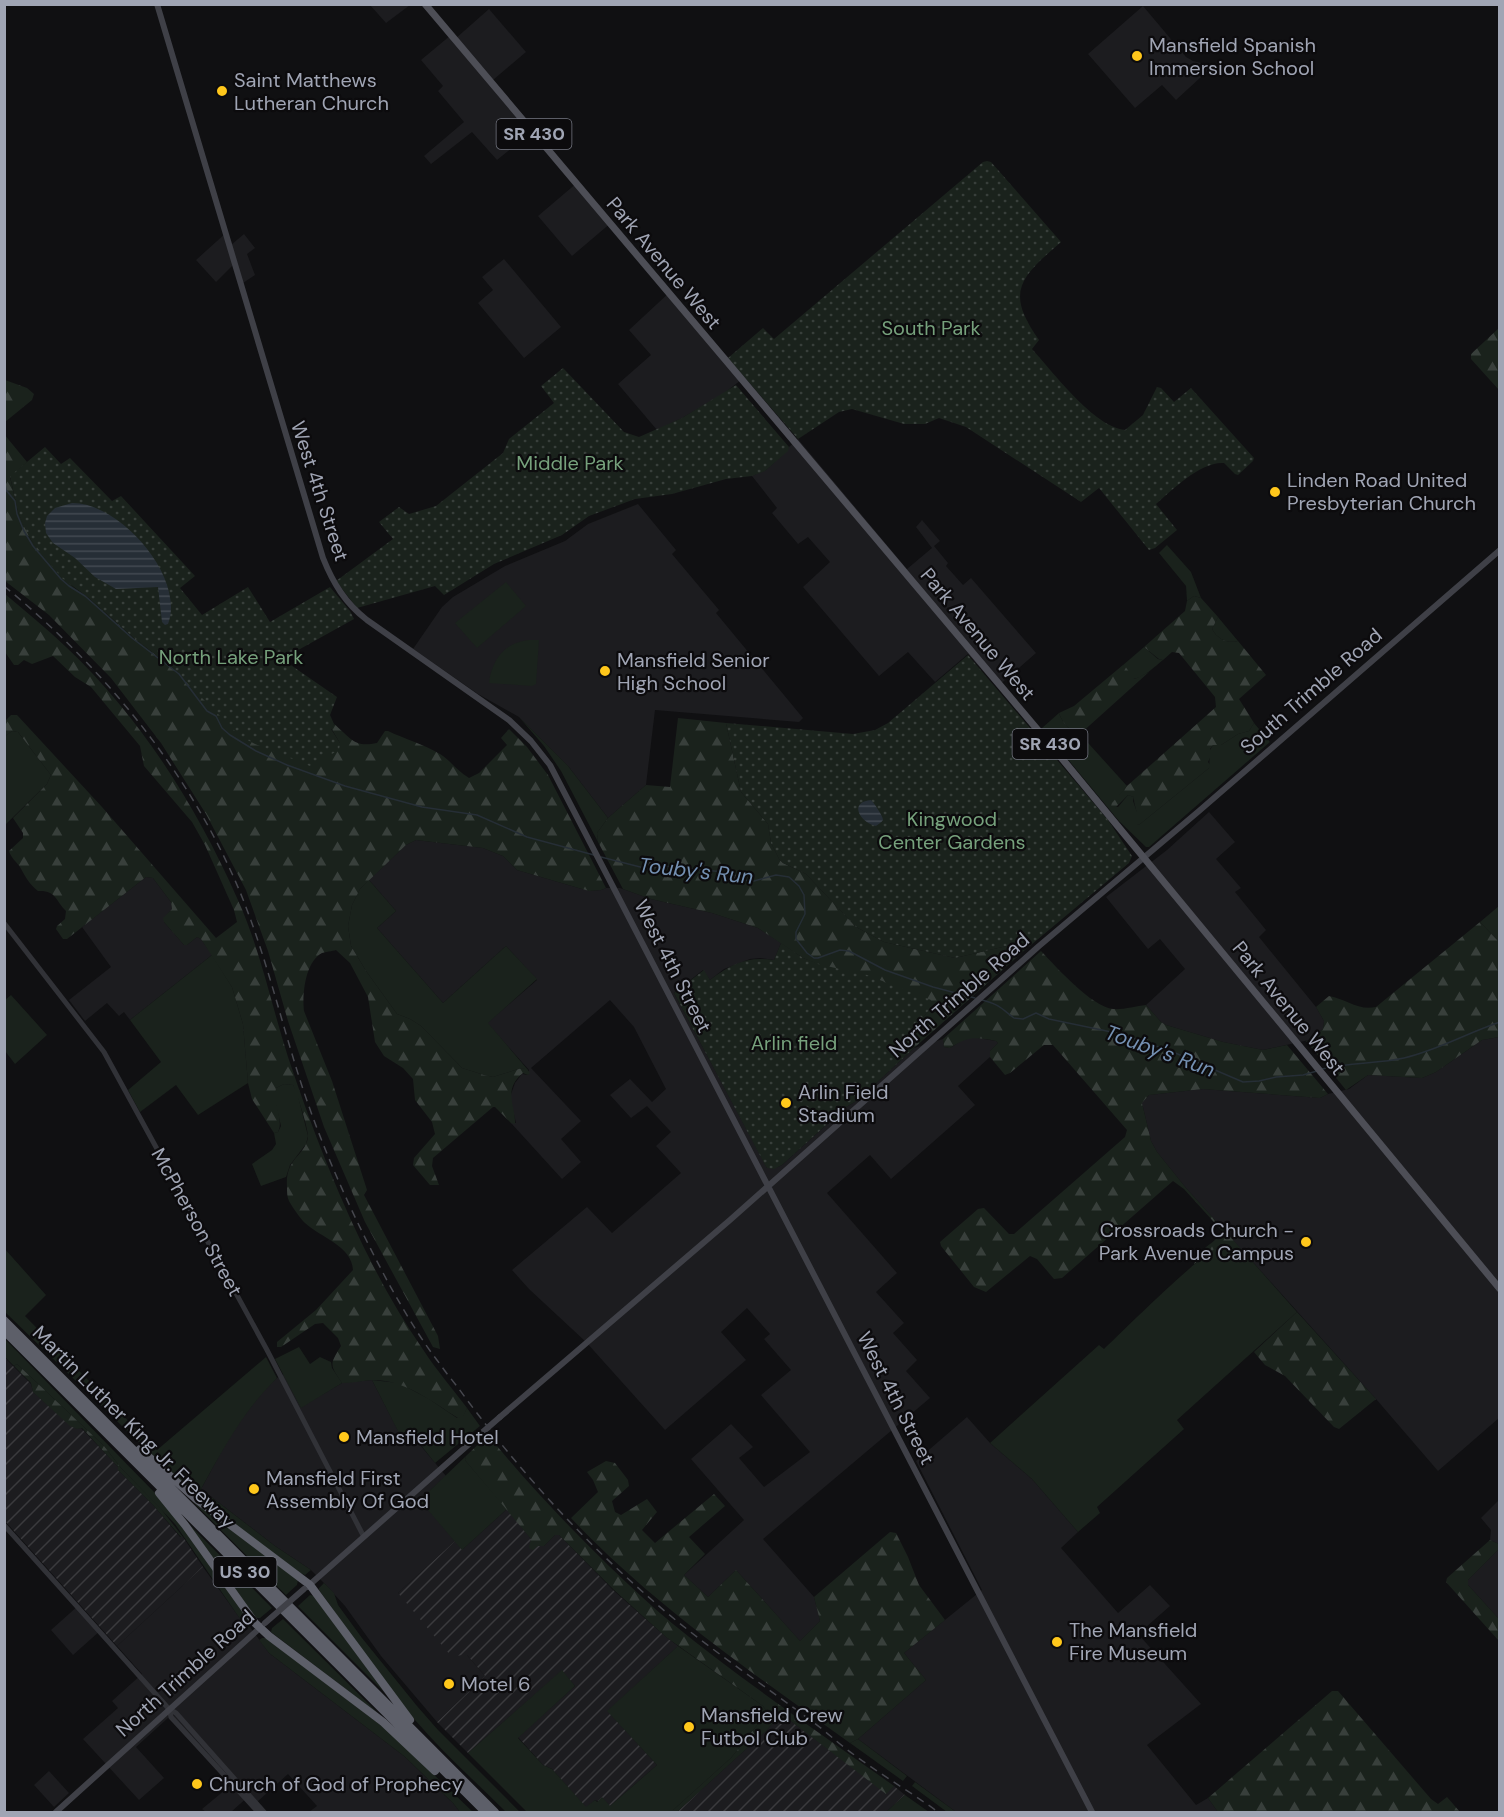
<svg xmlns="http://www.w3.org/2000/svg" width="1504" height="1817" viewBox="0 0 1504 1817" font-family="'DM Sans',sans-serif">
<defs>
<pattern id="industrial-furrows" width="10" height="10" patternUnits="userSpaceOnUse" patternTransform="scale(1.5)"><rect width="10" height="10" fill="#1c1c1f"/><path d="M-1 1l2-2M0 10L10 0M9 11l2-2" fill="none" stroke="#3a3a3d"/></pattern>
<pattern id="forest-firs" width="22" height="20" patternUnits="userSpaceOnUse" patternTransform="scale(1.5)"><rect width="22" height="20" fill="#1a221c"/><path d="M5 1l3.5 6h-7zM16 11l3.5 6h-7z" fill="#383f3b"/></pattern>
<pattern id="park-dots" width="8" height="8" patternUnits="userSpaceOnUse" patternTransform="scale(1.5)"><rect width="8" height="8" fill="#1a221c"/><path d="M2 2h.1M6 6h.1" fill="none" stroke="#383f3b" stroke-width="1.8" stroke-linecap="round"/></pattern>
<pattern id="water-rules" width="6" height="5" patternUnits="userSpaceOnUse" patternTransform="scale(1.5)"><rect width="6" height="5" fill="#262e36"/><path d="M0 2.5h6" fill="none" stroke="#424951"/></pattern>
</defs>
<rect width="100%" height="100%" fill="#101012"/>
<!-- built -->
<path fill="#1c1c1f" d="M370,5H410L386,23Z
M1143,6L1186,57L1193,61L1213,66L1176,100L1162,85L1135,108L1088,54Z
M489,9L526,52L493,80L535,129L497,160L472,132L431,164L424,156L464,122L438,91L443,86L421,60L451,35L455,39Z
M578,182L612,222L572,256L538,216Z
M227,232L231,245L244,234L255,248L247,254L255,275L240,285L233,265L216,282L196,260Z
M504,259L561,327L524,358L478,303L493,290L482,277Z
M671,291L745,377L723,394L682,418L657,430L618,384L651,355L629,330Z
M798,439L907,569L932,548L916,527L922,520L940,541L934,546L948,563L946,566L963,585L971,578L1036,653L997,687L968,654L935,682L908,652L879,676L803,587L830,562L808,537L798,544L772,513L777,508L752,476L766,470L787,451L789,447Z
M638,504L676,550L672,554L719,610L716,613L803,718L799,722L655,710L646,785L608,818L568,766L519,717L478,694L413,649L442,607L453,597L505,566L565,541L588,524Z
M1209,812L1235,842L1216,859L1241,888L1235,892L1266,930L1259,937L1316,1007L1324,1021L1323,1029L1309,1040L1263,1050L1223,1042L1166,1025L1161,1022L1146,1005L1185,969L1160,939L1148,949L1106,897L1167,850Z
M416,840L483,848L503,856L517,870L589,891L601,890L606,888H620L651,899L712,913L758,928L781,943L774,960L760,958L750,959L724,969L710,980L703,970L674,993L767,1168L778,1167L782,1165L846,1107L858,1100L914,1048L943,1039L944,1047L950,1048L961,1041L972,1037L996,1041L998,1043L990,1051V1057L958,1086L975,1105L891,1179L870,1155L827,1193L897,1273L876,1292L904,1323L893,1333L917,1360L906,1371L930,1398L763,1539L814,1597L820,1621L800,1641L736,1570L708,1597L684,1575L744,1520L691,1459L731,1424L753,1447L739,1458L764,1487L810,1452L761,1395L791,1370L764,1339L770,1334L747,1308L721,1332L746,1360L665,1430L586,1342L529,1289L512,1270L587,1207L612,1233L681,1173L656,1146L671,1132L647,1106L631,1118L610,1095L630,1079L652,1102L666,1089L634,1027L610,1000L531,1068L581,1121L561,1139L581,1162L562,1179L511,1123H516L510,1097L515,1083L522,1074L528,1075L529,1070L487,1023L537,980L506,946L443,1003L377,928L396,911L369,880L406,845Z
M146,877L153,878L171,902L172,909L164,918V922L184,945H187L197,937L201,939L212,955L130,1020L124,1012L119,1016L107,1003L85,1021L69,1000L111,967L82,927Z
M1499,1037V1418L1438,1471L1376,1399L1186,1188L1157,1152L1151,1141L1142,1103L1149,1095L1203,1089L1320,1098L1328,1094L1349,1089L1368,1075L1422,1078L1436,1072L1482,1040Z
M284,1374L301,1407L342,1383L372,1380L402,1438L411,1434L446,1476L421,1499L455,1541L398,1593L467,1655L485,1676L437,1722L381,1656L345,1606L324,1583L311,1570L275,1546L201,1489L233,1430L264,1390L277,1378Z
M967,1417L990,1443L1032,1479L1078,1532L1061,1548L1118,1613L1150,1585L1170,1606L1138,1634L1201,1704L1147,1745L1196,1805L1208,1798L1218,1812H956L858,1739L926,1680L904,1653L982,1590L916,1461Z
M1499,1500V1619L1468,1585V1580L1499,1549V1544L1490,1540L1491,1530L1481,1518Z
M203,1567L247,1628L250,1627L269,1653L404,1756L453,1803L460,1812H309L317,1806L288,1774L257,1802L250,1795L231,1812H206L202,1809L231,1785L168,1718L136,1747L164,1778L139,1800L83,1739L118,1708L112,1701L142,1674L117,1646Z
M79,1605L101,1630L73,1655L51,1630Z
M49,1771L69,1793L54,1807L34,1785Z"/>
<!-- industrial -->
<path fill="url(#industrial-furrows)" d="M4,1357L31,1384L33,1392L70,1425L77,1429L81,1428L105,1453L118,1467V1470L153,1505L180,1537H183L203,1567L117,1646L5,1521Z
M507,1509L531,1539L532,1542L538,1546H544L555,1535H559L614,1591L666,1637L678,1646L608,1711L657,1765L610,1806L595,1800L586,1808L552,1769L543,1765L518,1737L575,1686L562,1671L468,1753L437,1722L485,1676L467,1655L451,1656L398,1593L455,1541L463,1549Z
M783,1715L886,1793L894,1786L905,1795L886,1812H677L766,1731L779,1716Z"/>
<!-- grass -->
<path fill="#1a221c" d="M1167,545L1191,572L1201,598L1194,596L1187,601L1186,586L1159,553Z
M506,582L526,606L477,648L455,623Z
M1218,617L1238,641C1228,644 1217,639 1212,629Z
M533,640H539L536,684L532,686L489,683C492,658 507,640 533,640Z
M1144,647L1158,659L1163,660C1154,667 1145,677 1133,679L1123,665Z
M1059,713C1063,724 1069,730 1080,734L1127,786L1111,806L1118,807L1128,795L1134,797L1133,801L1137,812V825L1140,824L1209,768L1210,750L1213,745H1221L1238,734L1249,731L1254,723L1270,742L1149,847H1146L1119,821L1042,728Z
M519,717L568,766L608,818L597,833L598,842L561,771L544,746Z
M12,731L18,732L51,775L47,784L5,825V736Z
M369,880L396,911L377,928L443,1003L506,946L537,979L488,1023L528,1070L522,1068L493,1077L484,1075L462,1068L421,1026L410,1019L397,1014L366,971L351,946L348,926L352,905L360,889Z
M1499,906V941H1498L1480,922Z
M212,955L232,987L243,1024L248,1083L198,1115L176,1085L140,1112L128,1090L161,1062L130,1020Z
M11,995L47,1035L15,1064L5,1051V1000Z
M284,1084L293,1085L297,1092L308,1136L306,1144L290,1165L286,1177L261,1186L252,1164L272,1150L276,1144L274,1133L278,1132L281,1126L274,1097L276,1088Z
M1224,1244L1240,1256L1243,1251L1297,1312L1177,1420L1184,1429L1097,1507L1100,1513L1078,1532L1032,1479L990,1443L1099,1345L1104,1349C1122,1332 1208,1246 1224,1244Z
M4,1248L46,1295L25,1316L157,1450L266,1357L277,1378C244,1410 223,1449 201,1489L275,1546L311,1570L305,1575L300,1573L216,1511L162,1465L5,1312Z
M4,1338L155,1493L177,1520L249,1619L250,1627L247,1629L175,1524L121,1468L104,1446L17,1364L14,1366L5,1357Z
M299,1347L310,1364L320,1357L331,1362L332,1368L342,1383L301,1408L275,1359Z
M372,1380L399,1383L429,1399L457,1418L463,1416L467,1408L480,1426L435,1463L412,1434L402,1439Z
M466,1456L465,1460L507,1509L462,1550L422,1503L421,1499Z
M193,1500L298,1580L297,1585L286,1595L192,1501Z
M185,1520L272,1608L260,1618H255Z
M324,1583L334,1593L338,1605L362,1638L417,1706L438,1730L520,1812H506C476,1782 443,1753 415,1720C380,1680 351,1633 319,1590V1588Z
M310,1595L314,1596L385,1693L298,1606Z
M283,1619L381,1716L271,1632L272,1628Z
M262,1638H267L387,1730L473,1812H460L453,1803L404,1756L269,1653L259,1640Z
M678,1646L763,1706L766,1710V1714L731,1758L671,1812H527L468,1753L562,1670L575,1686L518,1738L543,1765L552,1769L586,1807L595,1800L597,1802L602,1797L610,1806L657,1765L607,1711Z
M858,1739L907,1776L903,1781L850,1743Z
M915,1782L956,1812H947L912,1786Z
M905,1795L929,1812H886Z"/>
<!-- forest -->
<path fill="url(#forest-firs)" d="M1499,328V390L1471,359V354Z
M5,380L27,388L34,394L32,400L5,422Z
M4,434L27,462L10,477L18,512L31,540L73,587L90,599L132,636L171,667L340,743L331,728L334,724C351,738 354,748 377,743L385,731H388C405,739 423,744 440,754C451,761 457,771 469,778L479,773L507,745L501,738L509,729L527,747L548,775L606,888L601,890L589,891L517,870L503,856L483,848L416,840L406,845L360,889L352,905L348,926L351,946L366,971L397,1014L410,1019L421,1026L462,1068L484,1075L493,1077L522,1068L527,1069L530,1073L528,1075L523,1073C502,1090 516,1106 515,1124L511,1123L495,1107H493L433,1158L432,1166L439,1185H430L413,1165L414,1158L435,1134L432,1122L415,1100L413,1079L403,1068L384,1056L375,1042L368,997L350,963L336,950C332,951 325,952 322,953C305,962 302,995 304,1011L332,1081L367,1190L364,1195L438,1336L440,1349L433,1347L365,1222L324,1127L288,1021L268,951L246,890L206,814L161,743L111,678L49,615L5,581Z
M5,594C25,611 46,628 66,647C140,717 196,805 237,898C260,948 271,1004 288,1057C322,1158 363,1263 424,1351C437,1371 453,1389 467,1408L463,1417L458,1418C431,1401 404,1379 371,1380C361,1381 352,1383 342,1383C330,1365 329,1365 341,1346L338,1338L323,1323L315,1324L281,1347H277V1342L316,1310L353,1270C352,1246 320,1237 305,1223C300,1218 293,1208 289,1201C287,1197 287,1192 287,1187C285,1158 304,1157 308,1138C309,1130 297,1093 293,1085L284,1084L276,1088C273,1105 284,1120 278,1132L274,1133L252,1099L248,1083L243,1024L232,987L201,939L197,937L187,945H184L164,922L163,918L172,909L171,902L153,878L146,877L67,939H63L56,929L57,926L65,919L66,911C55,900 56,890 38,891C29,884 25,876 20,867C16,861 11,858 9,851L23,838V833L13,818L47,784L51,775L18,732L12,731L5,736V721L11,715H17L102,807L216,938L237,922L234,910L205,845L192,822L144,766L140,746L91,687L75,677L53,656L32,664L24,660L18,665H14L5,652Z
M1194,596L1201,598L1218,617L1212,629C1217,639 1228,644 1238,641L1266,675L1239,699L1254,723L1249,731L1238,734L1221,745H1213L1210,749L1212,753L1208,762L1210,765L1209,768L1140,824L1137,825L1135,822C1140,813 1133,805 1134,797L1128,795L1114,809L1111,806L1112,803L1127,786L1216,707L1215,697L1179,653L1172,652L1163,660L1159,659L1144,647L1185,611L1187,601Z
M1123,665L1125,666L1134,679L1137,678L1149,672L1080,734C1069,730 1063,724 1059,713L1074,706Z
M678,718L726,723L741,792L768,824L771,843L779,859L783,863L806,874L856,927L884,942L955,958L1011,945L1022,948L1025,950L914,1048L910,1043L909,1034L929,1010L803,958L758,928L712,913L651,899L623,889L598,842L597,833L608,818L646,785L670,787Z
M1480,922L1498,941H1499V1037L1482,1040L1436,1072L1422,1078L1368,1075L1346,1090L1306,1041L1309,1040L1323,1029L1324,1021L1316,1007L1329,996C1346,999 1358,1011 1376,1007Z
M1041,951C1056,967 1092,1007 1113,1009C1123,1010 1136,1006 1146,1005L1161,1022L1166,1025L1223,1042L1263,1050L1287,1045L1328,1094L1320,1098L1203,1089L1149,1095L1142,1103L1151,1141L1157,1152L1186,1188L1243,1251L1240,1256L1237,1257L1224,1244H1221L1194,1264C1197,1248 1215,1245 1222,1231L1184,1189L1173,1181L1062,1278L1054,1279L1037,1259L1030,1256L986,1292L974,1287L941,1246L940,1242L978,1209L984,1208L1009,1234H1014L1125,1137L1127,1130L1053,1045H1044L1010,1073L1005,1075L990,1057V1051L998,1043L996,1041C975,1037 968,1036 950,1048L944,1047L943,1039Z
M1297,1312L1376,1399L1339,1429L1334,1427L1285,1376L1265,1365L1254,1352Z
M17,1364L104,1446L121,1468L161,1509L183,1537H181L153,1505L118,1470V1467L82,1428L77,1429L70,1426L33,1392L31,1383L14,1366Z
M488,1435C526,1482 566,1524 609,1566C630,1586 651,1606 673,1624C744,1682 820,1733 894,1786L886,1794L783,1715L779,1716L766,1731L677,1812H671L731,1758L766,1714V1710L763,1706L666,1637L614,1590L559,1535H555L544,1546H538L533,1550L530,1549L529,1547L531,1539L465,1460L466,1456Z
M606,1461L615,1463L628,1480L629,1486L612,1501L615,1512L621,1515L647,1499L657,1512L642,1530L655,1543L714,1494L725,1506L689,1537L705,1554L684,1575L708,1597L736,1570L800,1641L820,1621L814,1597L890,1532L896,1533L908,1557L919,1585L945,1620L904,1653L926,1680L858,1739L850,1743C753,1673 654,1606 571,1518L598,1492L593,1480L587,1472Z
M1490,1540L1499,1544V1549L1468,1580V1585L1499,1619V1641L1446,1582L1447,1578Z
M1332,1691H1338L1431,1799L1438,1804L1447,1797L1460,1812H1218L1208,1798Z"/>
<!-- park -->
<path fill="url(#park-dots)" d="M987,161L991,162L1061,242C1021,277 1004,291 1039,340L1032,349C1053,372 1094,427 1125,430L1143,415L1157,387L1161,388L1174,402L1191,388L1254,458L1253,461L1238,475L1235,474L1224,463C1201,461 1172,490 1156,504L1177,530L1155,548L1149,550L1099,488L1081,502L966,427L939,418L925,424H904L852,409L839,412L798,439L728,358L763,328L774,339L983,162Z
M563,368L624,432L639,437L682,418L736,385L789,447L788,451L765,471L752,476L726,479L672,494L635,499L589,516L562,535L494,564L444,595L435,586L357,608L336,581L393,539L379,522L399,507L409,514L436,506L503,453L509,439L554,403L541,386Z
M45,447L61,464L70,458L112,501L121,496L195,576L180,588L202,615L248,587L270,622L330,587L350,611L354,619L282,659L337,697L330,715L334,724L331,729L340,743L339,750L310,766L255,744L240,736L171,667L132,636L90,599L62,578L31,540L24,526L18,512L10,476Z
M968,655L1108,820L1132,856L1129,863L1025,950L1022,948L1011,945L955,958L884,942L856,927L806,874L783,863L779,859L771,843L768,824L741,792L726,723L853,734L875,730L888,723Z
M781,943L803,958L822,965L867,975L931,1000L929,1010L909,1034L910,1043L914,1048L858,1100L846,1107L782,1165L774,1169L767,1168L765,1165L674,993L704,970L710,980C731,964 747,956 774,960Z"/>
<!-- water -->
<path fill="url(#water-rules)" d="M72,503C119,502 186,577 168,624L165,625L162,622L158,587L116,589L95,577L75,558L53,543L46,533L45,523L47,516L55,508Z
M871,800C874,803 883,816 883,820C882,822 877,825 876,826C860,823 848,802 871,800Z"/>
<g fill="none" stroke-linecap="round" stroke-linejoin="round">
<!-- stream -->
<path stroke="#262e36" stroke-width="1.5" d="M4,477L6,490L15,501L17,514L24,531L33,546L61,579L69,586L85,596L132,638L179,674L207,711L216,716L222,728L230,735L256,751L287,765L345,786L422,807L477,815L527,837L594,855
M601,857L648,869L663,866L724,872L742,880L754,881L776,875L789,877L799,886L804,895L805,914L796,932V939L807,953L814,958H818L840,950L849,951L885,970L933,987L975,998
M982,1000C999,1004 1002,1009 1014,1018L1023,1019L1036,1013L1049,1019L1121,1034L1173,1052L1243,1082L1259,1081L1276,1077L1303,1075L1317,1071
M1322,1069C1351,1062 1377,1064 1404,1058C1438,1050 1467,1033 1500,1022"/>
<!-- tertiary -->
<path stroke="#313237" stroke-width="5" d="M4,923L104,1052L267,1350L364,1537
M4,1525L169,1709L176,1713L264,1812
M169,1709L171,1717L258,1812"/>
<!-- secondary -->
<path stroke="#3f4047" stroke-width="6" d="M157,4L323,558C333,583 345,603 367,620L509,720L531,741L550,765L1092,1812
M500,1417L730,1220L1039,946L1199,811L1500,550
M307,1587L477,1437
M56,1812L262,1626"/>
<!-- primary -->
<path stroke="#4d4e56" stroke-width="7" d="M425,4L1064,761L1500,1289"/>
<!-- motorway -->
<path stroke="#5d5f69" stroke-width="8" d="M4,1320L495,1812
M4,1331L485,1812
M140,1449L196,1499L310,1585L410,1720
M159,1493L185,1525L255,1623L269,1636L383,1722L435,1771"/>
<!-- rail -->
<path stroke="#46474e" stroke-width="1.5" stroke-dasharray="8 6" stroke-linecap="butt" d="M4,586C104,668 190,772 240,892C265,953 280,1017 300,1080C323,1151 354,1219 389,1284C404,1311 421,1340 440,1364C446,1373 453,1381 459,1389C516,1467 579,1537 652,1600C687,1631 726,1659 765,1687C784,1701 804,1715 822,1729C833,1738 843,1747 853,1754C881,1775 911,1792 938,1812"/>
<!-- secondary-bridge -->
<path stroke="#3f4047" stroke-width="6" d="M477,1437L500,1417
M265,1623L304,1589"/>
</g>
<!-- markers -->
<g fill="#ffc71b" stroke="#0c0b0d" stroke-width="2">
<circle cx="1137" cy="56" r="6"/>
<circle cx="222" cy="91" r="6"/>
<circle cx="1275" cy="492" r="6"/>
<circle cx="605" cy="671" r="6"/>
<circle cx="786" cy="1103" r="6"/>
<circle cx="1306" cy="1242" r="6"/>
<circle cx="344" cy="1437" r="6"/>
<circle cx="254" cy="1489" r="6"/>
<circle cx="1057" cy="1642" r="6"/>
<circle cx="449" cy="1684" r="6"/>
<circle cx="689" cy="1727" r="6"/>
<circle cx="197" cy="1784" r="6"/>
</g>
<g text-anchor="middle" stroke-width="4.5" stroke-linejoin="round" paint-order="stroke">
<!-- shield labels -->
<g fill="#0c0b0d" stroke="#747782" stroke-width="1.5">
<rect x="496.5" y="119" width="75" height="30" rx="4.5"/>
<rect x="1012.5" y="729" width="75" height="30" rx="4.5"/>
<rect x="213.5" y="1557" width="63" height="30" rx="4.5"/>
</g>
<g font-size="18" font-weight="bold" fill="#a0a5b4">
<text x="534" y="140">SR 430</text>
<text x="1050" y="750">SR 430</text>
<text x="245" y="1578">US 30</text>
</g>
<!-- poi labels -->
<g font-size="20" fill="#a0a5b4" stroke="#0c0b0d" text-anchor="start">
<text x="1149" y="52">Mansfield Spanish<tspan x="1149" dy="23">Immersion School</tspan></text>
<text x="234" y="87">Saint Matthews<tspan x="234" dy="23">Lutheran Church</tspan></text>
<text x="1287" y="487">Linden Road United<tspan x="1287" dy="23">Presbyterian Church</tspan></text>
<text x="617" y="667">Mansfield Senior<tspan x="617" dy="23">High School</tspan></text>
<text x="798" y="1099">Arlin Field<tspan x="798" dy="23">Stadium</tspan></text>
<text x="1294" y="1237" text-anchor="end">Crossroads Church -<tspan x="1294" dy="23">Park Avenue Campus</tspan></text>
<text x="356" y="1444">Mansfield Hotel</text>
<text x="266" y="1485">Mansfield First<tspan x="266" dy="23">Assembly Of God</tspan></text>
<text x="1069" y="1637">The Mansfield<tspan x="1069" dy="23">Fire Museum</tspan></text>
<text x="461" y="1691">Motel 6</text>
<text x="701" y="1722">Mansfield Crew<tspan x="701" dy="23">Futbol Club</tspan></text>
<text x="209" y="1791">Church of God of Prophecy</text>
</g>
<!-- street labels -->
<g font-size="20" fill="#a0a5b4" stroke="#0c0b0d">
<text transform="translate(664 263) rotate(50)" y="7">Park Avenue West</text>
<text transform="translate(320 491) rotate(72)" y="7">West 4th Street</text>
<text transform="translate(978 634) rotate(50)" y="7">Park Avenue West</text>
<text transform="translate(1311 691) rotate(-41)" y="7">South Trimble Road</text>
<text transform="translate(673 966) rotate(63)" y="7">West 4th Street</text>
<text transform="translate(959 995) rotate(-41)" y="7">North Trimble Road</text>
<text transform="translate(1289 1008) rotate(51)" y="7">Park Avenue West</text>
<text transform="translate(197 1222) rotate(61)" y="7">McPherson Street</text>
<text transform="translate(896 1398) rotate(63)" y="7">West 4th Street</text>
<text transform="translate(134 1427) rotate(45)" y="7">Martin Luther King Jr. Freeway</text>
<text transform="translate(185 1673) rotate(-42)" y="7">North Trimble Road</text>
</g>
<!-- park labels -->
<g font-size="20" fill="#76a17c" stroke="#0c0b0d">
<text x="931" y="335">South Park</text>
<text x="570" y="470">Middle Park</text>
<text x="231" y="664">North Lake Park</text>
<text x="952" y="826">Kingwood<tspan x="952" dy="23">Center Gardens</tspan></text>
<text x="794" y="1050">Arlin field</text>
</g>
<!-- water labels -->
<g font-size="21" font-style="italic" fill="#7490b2" stroke="#0c0b0d">
<text transform="translate(696 871) rotate(6)" y="7">Touby's Run</text>
<text transform="translate(1160 1051) rotate(20)" y="7">Touby's Run</text>
</g>
</g>
<!-- border -->
<rect width="1504" height="1817" fill="none" stroke="#a0a5b4" stroke-width="12"/>
</svg>
